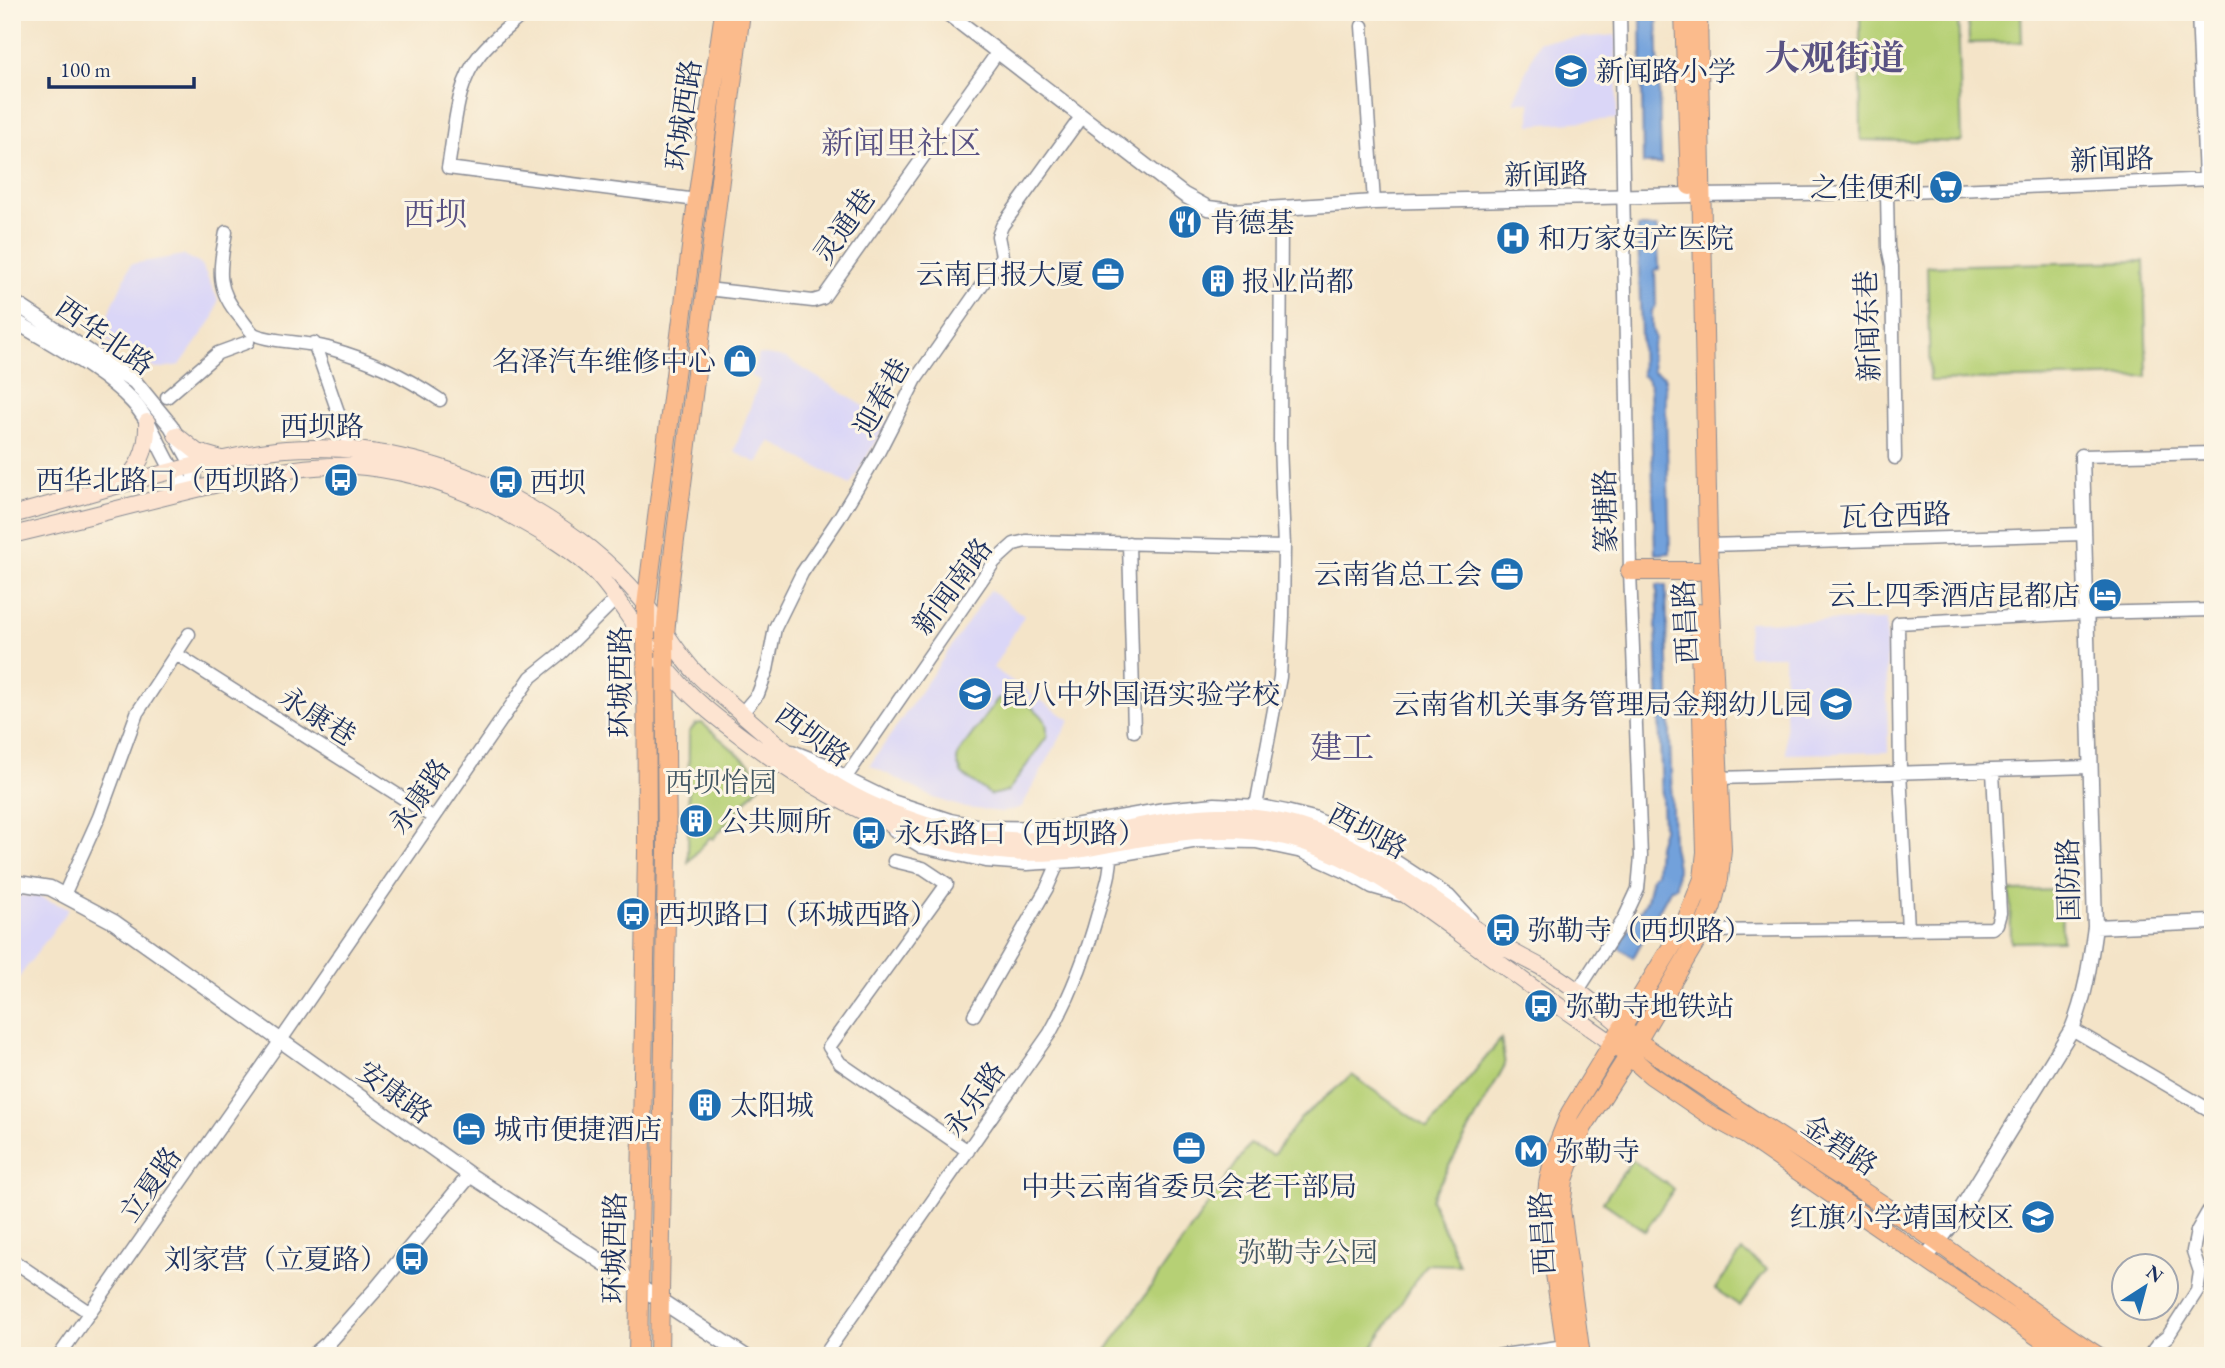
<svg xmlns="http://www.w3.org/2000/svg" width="2225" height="1368" viewBox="0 0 2225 1368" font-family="'EB Garamond','Noto Serif SC',serif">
<rect width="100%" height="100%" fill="#fcf5e5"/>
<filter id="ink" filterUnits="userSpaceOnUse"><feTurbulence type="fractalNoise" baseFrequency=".0143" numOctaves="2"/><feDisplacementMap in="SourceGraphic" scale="14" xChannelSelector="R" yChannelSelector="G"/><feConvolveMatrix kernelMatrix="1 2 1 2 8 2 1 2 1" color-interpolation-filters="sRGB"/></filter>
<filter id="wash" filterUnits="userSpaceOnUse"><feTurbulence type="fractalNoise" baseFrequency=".00686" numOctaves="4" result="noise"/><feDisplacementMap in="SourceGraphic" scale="28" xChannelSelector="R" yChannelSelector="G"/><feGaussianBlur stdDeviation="1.57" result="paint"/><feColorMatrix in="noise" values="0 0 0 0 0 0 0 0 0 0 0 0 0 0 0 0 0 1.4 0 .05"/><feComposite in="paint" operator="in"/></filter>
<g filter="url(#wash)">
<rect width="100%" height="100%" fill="#f4e4c8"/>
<!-- built -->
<path fill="#dad6f7" d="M1616,35L1617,119L1530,125V102H1513L1539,41Z
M184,255L202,265L218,300L214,317L180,365L156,369L99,335L131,264Z
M759,354L786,358L888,421L850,485L770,441L758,463L734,452L760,380L750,376Z
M990,590L1024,616L993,668L1070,720L1021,808L1002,812L966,808L934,798L870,765Z
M1886,620L1888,752L1786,754L1784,656H1748V622Z
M12,895L40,897L69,909L12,987Z"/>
<!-- green -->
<path fill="#b6d075" stroke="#68806a" stroke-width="2" d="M1860,12H1958L1962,142L1861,140Z
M1968,12H2021L2022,42L1969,43Z
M2144,261L2147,376L1930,381L1927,266Z
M1009,696C1020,698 1038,710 1044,719C1048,725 1047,731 1047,737L1008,791L991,795L962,774L957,762L958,754L997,700Z
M702,723L766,778L713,839L710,837L688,862L689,732L696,724Z
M2061,890L2062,941L2011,942L2010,891Z
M1501,1039L1505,1065L1431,1199L1459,1265L1426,1264L1367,1356H1103L1250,1144L1273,1155L1301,1118L1352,1075L1428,1129Z
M1632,1160L1674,1189L1645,1231L1603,1202Z
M1742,1251L1767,1269L1740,1306L1715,1289Z"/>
<!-- water -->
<path fill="#72a1db" stroke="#46689c" stroke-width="2" d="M1641,12H1657L1661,164H1643Z
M1638,227H1657L1659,269L1655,270L1656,305L1652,311V328L1655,338L1651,352L1653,371L1665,377L1670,553L1655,554L1650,385L1647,379L1642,375Z
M1657,585H1666L1673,846L1677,867L1676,887L1671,888L1633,958L1618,947L1647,900L1652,876L1656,873L1658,845L1663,829L1656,625L1658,613Z"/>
</g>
<g filter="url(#ink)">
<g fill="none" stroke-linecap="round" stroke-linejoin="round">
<!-- minor casing -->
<g stroke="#888a93" stroke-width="15">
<path id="minor" d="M525,12C510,26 493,38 481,53C455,84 455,130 448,168L697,200
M2198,12L2205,179
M1362,26L1374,202
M1887,193L1888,247L1892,266L1895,458
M1695,195L1887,193L2213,179
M226,232C220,267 214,288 240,317C244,322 249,330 254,334C269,342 309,342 328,348C371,360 403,375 440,400
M707,289L813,301L823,298L997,53
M314,343L351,449
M167,397L218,353L248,342
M2082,456L2213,453
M1129,543L1134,731
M1708,545L2084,534
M176,654L434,818
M741,714L758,694L767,670L775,628L802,573L839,518L877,455L916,379L1002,256L998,236L1002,226L1081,117
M792,751L825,764L855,783L892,801L950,820L986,827L1057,828L1164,809L1215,804L1261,806L1286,811L1314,818L1363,840L1449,896L1471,920
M846,777L994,562L1014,544L1026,541L1284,547
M1718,778L2089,767
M1256,806L1280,677L1283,616L1284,547L1280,444L1281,208
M894,830L922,847L986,861L1027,864L1089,860L1198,841L1256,842L1302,852L1346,872L1372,887L1400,895
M894,861L923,868L947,884L829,1047L840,1063L968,1151
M64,895L99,817L137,713L189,634
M1908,930L1900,771L1898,623L2086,613L2213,610
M1702,931L1992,928L1997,924L2000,913L1993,771
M1577,992L1624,919L1638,889L1641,856L1630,571L1620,12
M974,1015L1047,888L1058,863
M2072,1029L2213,1112
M12,1260L90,1313
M59,1356L281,1040L531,677L561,653L617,598
M824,1356L1050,1033C1072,993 1086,957 1098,913C1105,890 1114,868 1110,844
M1496,1356L1565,1346
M2149,1356L2157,1345L2168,1336L2197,1291L2200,1272L2193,1251L2197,1231L2213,1203"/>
</g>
<!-- tertiary casing -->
<g stroke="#888a93" stroke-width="17">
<path id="tertiary" d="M946,12L1184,195L1208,208L1233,211L1374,202L1691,195
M12,301L135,382L171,426L193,466L194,479L190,491C163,467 157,427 132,401C102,369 50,343 12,319
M12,882L50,888L114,922L470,1175L745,1356
M2095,927L2213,922
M1926,1258L1952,1224L2072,1029C2086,995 2090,962 2095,927L2082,456
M313,1356L328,1343L377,1288L470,1175"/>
</g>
<!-- secondary casing -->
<g stroke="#888a93" stroke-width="18">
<path id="secondary" d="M176,435L197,452L218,458
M120,484C140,469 148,447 147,422
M12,515C77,498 141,477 206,463C232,457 259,451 286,449C372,443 456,464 530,508C574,534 609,560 642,600C661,623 675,651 696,673C706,684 718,693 730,703C778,746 833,793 895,814C912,820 929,827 947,831C990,842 1039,843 1082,836C1128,830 1171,817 1217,816C1331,813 1397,877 1486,936C1504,948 1522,957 1541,967C1570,983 1597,1005 1622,1026
M12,535C80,519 146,501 214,485C264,474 315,462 366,467C420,473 470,491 516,518C543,533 573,550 595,572C616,594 630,621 649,645
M662,662C688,697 719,720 753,745C842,810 944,860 1057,852C1080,851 1103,845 1126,841C1177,832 1229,824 1281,836C1361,853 1433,915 1498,962C1535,990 1574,1016 1612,1043"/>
</g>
<!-- primary casing -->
<g stroke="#888a93" stroke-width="20">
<path id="primary" d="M1684,12L1690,186
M1630,571H1698
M1628,1033L1637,1041C1728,1105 1823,1164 1916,1227C1977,1269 2035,1316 2098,1356
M1621,1049L1651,1075L1711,1116L1746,1135L2066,1356
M638,1356L647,851L646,605L697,200L724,12
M659,1356L667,853L665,635L670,580L741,12
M1567,1356L1546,1212L1548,1184L1555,1151L1570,1113L1683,928L1703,879L1706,852L1699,613
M1581,1356L1561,1209L1564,1180L1583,1127L1629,1055L1702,931L1712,906L1719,879L1722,849L1708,545L1698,12"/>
</g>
<!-- minor -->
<use href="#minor" stroke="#fff" stroke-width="12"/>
<!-- tertiary -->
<use href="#tertiary" stroke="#fff" stroke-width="14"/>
<!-- secondary -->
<use href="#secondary" stroke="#fde4d1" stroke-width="16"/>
<!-- primary -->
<use href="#primary" stroke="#fbbb8c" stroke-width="18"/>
</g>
</g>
<!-- icons -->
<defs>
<g id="school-disc" transform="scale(1.75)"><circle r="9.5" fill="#1f6fb2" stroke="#fcf5e5"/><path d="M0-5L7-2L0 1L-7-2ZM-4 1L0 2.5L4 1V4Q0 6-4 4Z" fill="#fff"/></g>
<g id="supermarket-disc" transform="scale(1.75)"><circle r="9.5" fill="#1f6fb2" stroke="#fcf5e5"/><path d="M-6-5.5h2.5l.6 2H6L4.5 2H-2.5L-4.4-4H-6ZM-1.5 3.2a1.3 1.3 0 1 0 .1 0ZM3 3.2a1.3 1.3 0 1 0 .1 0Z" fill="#fff"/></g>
<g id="restaurant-disc" transform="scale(1.75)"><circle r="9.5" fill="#1f6fb2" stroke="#fcf5e5"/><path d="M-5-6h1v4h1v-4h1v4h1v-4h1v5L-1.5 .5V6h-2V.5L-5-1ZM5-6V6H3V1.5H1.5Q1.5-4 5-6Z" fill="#fff"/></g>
<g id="hospital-disc" transform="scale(1.75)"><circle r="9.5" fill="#1f6fb2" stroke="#fcf5e5"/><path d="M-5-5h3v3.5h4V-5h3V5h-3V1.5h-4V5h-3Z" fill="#fff"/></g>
<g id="office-disc" transform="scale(1.75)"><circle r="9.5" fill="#1f6fb2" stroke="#fcf5e5"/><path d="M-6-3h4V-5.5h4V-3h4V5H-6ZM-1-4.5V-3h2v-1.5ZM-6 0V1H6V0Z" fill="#fff"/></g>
<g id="building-disc" transform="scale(1.75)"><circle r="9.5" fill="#1f6fb2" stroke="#fcf5e5"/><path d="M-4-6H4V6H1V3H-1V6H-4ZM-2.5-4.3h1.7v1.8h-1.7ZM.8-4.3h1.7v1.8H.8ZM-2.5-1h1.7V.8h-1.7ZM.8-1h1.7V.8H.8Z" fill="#fff"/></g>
<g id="shop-disc" transform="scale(1.75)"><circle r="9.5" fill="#1f6fb2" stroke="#fcf5e5"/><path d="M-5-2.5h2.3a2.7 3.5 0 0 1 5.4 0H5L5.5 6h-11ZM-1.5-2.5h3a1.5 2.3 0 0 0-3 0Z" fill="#fff"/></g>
<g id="bus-disc" transform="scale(1.75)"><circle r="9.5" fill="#1f6fb2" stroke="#fcf5e5"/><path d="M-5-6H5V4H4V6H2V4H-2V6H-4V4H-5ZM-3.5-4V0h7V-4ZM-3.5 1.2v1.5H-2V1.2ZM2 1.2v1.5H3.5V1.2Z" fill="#fff"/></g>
<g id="hotel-disc" transform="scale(1.75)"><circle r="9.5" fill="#1f6fb2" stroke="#fcf5e5"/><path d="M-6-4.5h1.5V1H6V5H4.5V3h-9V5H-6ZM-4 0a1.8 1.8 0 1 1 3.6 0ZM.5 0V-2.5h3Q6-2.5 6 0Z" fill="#fff"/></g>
<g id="metro-disc" transform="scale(1.75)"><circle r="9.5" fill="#1f6fb2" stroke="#fcf5e5"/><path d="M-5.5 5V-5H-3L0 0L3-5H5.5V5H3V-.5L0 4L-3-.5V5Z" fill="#fff"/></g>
</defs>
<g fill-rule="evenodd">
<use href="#school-disc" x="1571" y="71"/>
<use href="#supermarket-disc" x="1946" y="187"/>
<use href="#restaurant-disc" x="1185" y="222"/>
<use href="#hospital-disc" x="1513" y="238"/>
<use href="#office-disc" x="1108" y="274"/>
<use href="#building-disc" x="1218" y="281"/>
<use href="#shop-disc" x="740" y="361"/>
<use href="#bus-disc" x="341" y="480"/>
<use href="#bus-disc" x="506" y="482"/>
<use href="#office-disc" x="1507" y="574"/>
<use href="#hotel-disc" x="2105" y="595"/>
<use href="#school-disc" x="975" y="694"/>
<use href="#school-disc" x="1836" y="704"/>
<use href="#building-disc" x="696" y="821"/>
<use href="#bus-disc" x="869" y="833"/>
<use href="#bus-disc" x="633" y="914"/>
<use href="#bus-disc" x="1503" y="930"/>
<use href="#bus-disc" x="1541" y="1006"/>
<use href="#building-disc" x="705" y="1105"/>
<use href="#hotel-disc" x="469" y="1129"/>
<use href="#office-disc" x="1189" y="1148"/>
<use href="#metro-disc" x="1531" y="1151"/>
<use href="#school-disc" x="2038" y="1217"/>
<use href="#bus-disc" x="412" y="1259"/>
</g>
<g text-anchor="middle" stroke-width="6" stroke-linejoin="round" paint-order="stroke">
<!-- poi labels -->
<g font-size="28" fill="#1b2f5e" stroke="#fcf5e5" text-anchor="start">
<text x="1596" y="81">新闻路小学</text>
<text x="1922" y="197" text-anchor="end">之佳便利</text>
<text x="1210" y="232">肯德基</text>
<text x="1538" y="248">和万家妇产医院</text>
<text x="1084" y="284" text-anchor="end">云南日报大厦</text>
<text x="1242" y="291">报业尚都</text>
<text x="716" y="371" text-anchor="end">名泽汽车维修中心</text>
<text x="316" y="490" text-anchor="end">西华北路口（西坝路）</text>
<text x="530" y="492">西坝</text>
<text x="1482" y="584" text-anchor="end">云南省总工会</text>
<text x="2080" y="605" text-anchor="end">云上四季酒店昆都店</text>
<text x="1000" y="704">昆八中外国语实验学校</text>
<text x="1812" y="714" text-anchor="end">云南省机关事务管理局金翔幼儿园</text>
<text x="720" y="831">公共厕所</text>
<text x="894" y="843">永乐路口（西坝路）</text>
<text x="658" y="924">西坝路口（环城西路）</text>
<text x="1528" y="940">弥勒寺（西坝路）</text>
<text x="1566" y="1016">弥勒寺地铁站</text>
<text x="730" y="1115">太阳城</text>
<text x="494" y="1139">城市便捷酒店</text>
<text x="1556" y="1161">弥勒寺</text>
<text x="1189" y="1196" text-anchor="middle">中共云南省委员会老干部局</text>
<text x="2014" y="1227" text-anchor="end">红旗小学靖国校区</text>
<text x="388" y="1269" text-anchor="end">刘家营（立夏路）</text>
</g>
<!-- street labels -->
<g font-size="28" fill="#1b2f5e" stroke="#fcf5e5">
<text transform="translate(683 115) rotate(-82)" y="10">环城西路</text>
<text transform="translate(2112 159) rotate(-2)" y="10">新闻路</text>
<text transform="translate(1546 174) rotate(-1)" y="10">新闻路</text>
<text transform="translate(844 226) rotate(-55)" y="10">灵通巷</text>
<text transform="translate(1867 326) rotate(-92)" y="10">新闻东巷</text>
<text transform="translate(105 336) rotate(35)" y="10">西华北路</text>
<text transform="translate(881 397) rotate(-61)" y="10">迎春巷</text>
<text x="322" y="436">西坝路</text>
<text transform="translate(1605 511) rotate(-91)" y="10">篆塘路</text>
<text transform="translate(1895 515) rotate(-2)" y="10">瓦仓西路</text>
<text transform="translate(952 586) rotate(-53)" y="10">新闻南路</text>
<text transform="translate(1685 622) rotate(-93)" y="10">西昌路</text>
<text transform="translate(620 682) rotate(-90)" y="10">环城西路</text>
<text transform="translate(318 716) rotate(32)" y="10">永康巷</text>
<text transform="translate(813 735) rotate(36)" y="10">西坝路</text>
<text transform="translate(419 796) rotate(-55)" y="10">永康路</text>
<text transform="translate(1368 831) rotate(28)" y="10">西坝路</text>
<text transform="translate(2068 880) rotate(-91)" y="10">国防路</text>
<text transform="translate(395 1092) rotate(36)" y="10">安康路</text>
<text transform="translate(974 1099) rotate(-55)" y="10">永乐路</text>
<text transform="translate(1840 1145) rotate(34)" y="10">金碧路</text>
<text transform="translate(150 1184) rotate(-55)" y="10">立夏路</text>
<text transform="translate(1542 1233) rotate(-93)" y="10">西昌路</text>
<text transform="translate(614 1248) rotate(-89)" y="10">环城西路</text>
</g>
<!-- park labels -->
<g font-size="28" fill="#425764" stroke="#fcf5e5">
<text x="721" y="792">西坝怡园</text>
<text x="1308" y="1262">弥勒寺公园</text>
</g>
<!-- quarter labels -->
<g font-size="32" fill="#595283" stroke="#fcf5e5">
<text x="901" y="154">新闻里社区</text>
<text x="435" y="225">西坝</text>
<text x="1342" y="758">建工</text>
</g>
<!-- district labels -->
<g font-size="35" font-weight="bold" fill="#595283" stroke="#fcf5e5">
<text x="1835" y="70">大观街道</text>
</g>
</g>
<!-- margin -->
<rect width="2225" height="1368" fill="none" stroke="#fcf5e5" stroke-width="42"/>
<!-- north arrow -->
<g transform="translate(2145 1287) rotate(36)"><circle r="33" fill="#fcf5e5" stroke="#a2a6af" stroke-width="2"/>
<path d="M0-5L12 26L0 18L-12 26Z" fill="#1f6fb2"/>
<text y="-10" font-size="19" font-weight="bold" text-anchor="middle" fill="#1b2f5e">N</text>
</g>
<!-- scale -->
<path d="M49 77v10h145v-10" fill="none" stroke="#1b2f5e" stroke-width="3.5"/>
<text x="60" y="77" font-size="21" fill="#1b2f5e" stroke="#fcf5e5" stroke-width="5" paint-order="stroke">100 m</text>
</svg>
